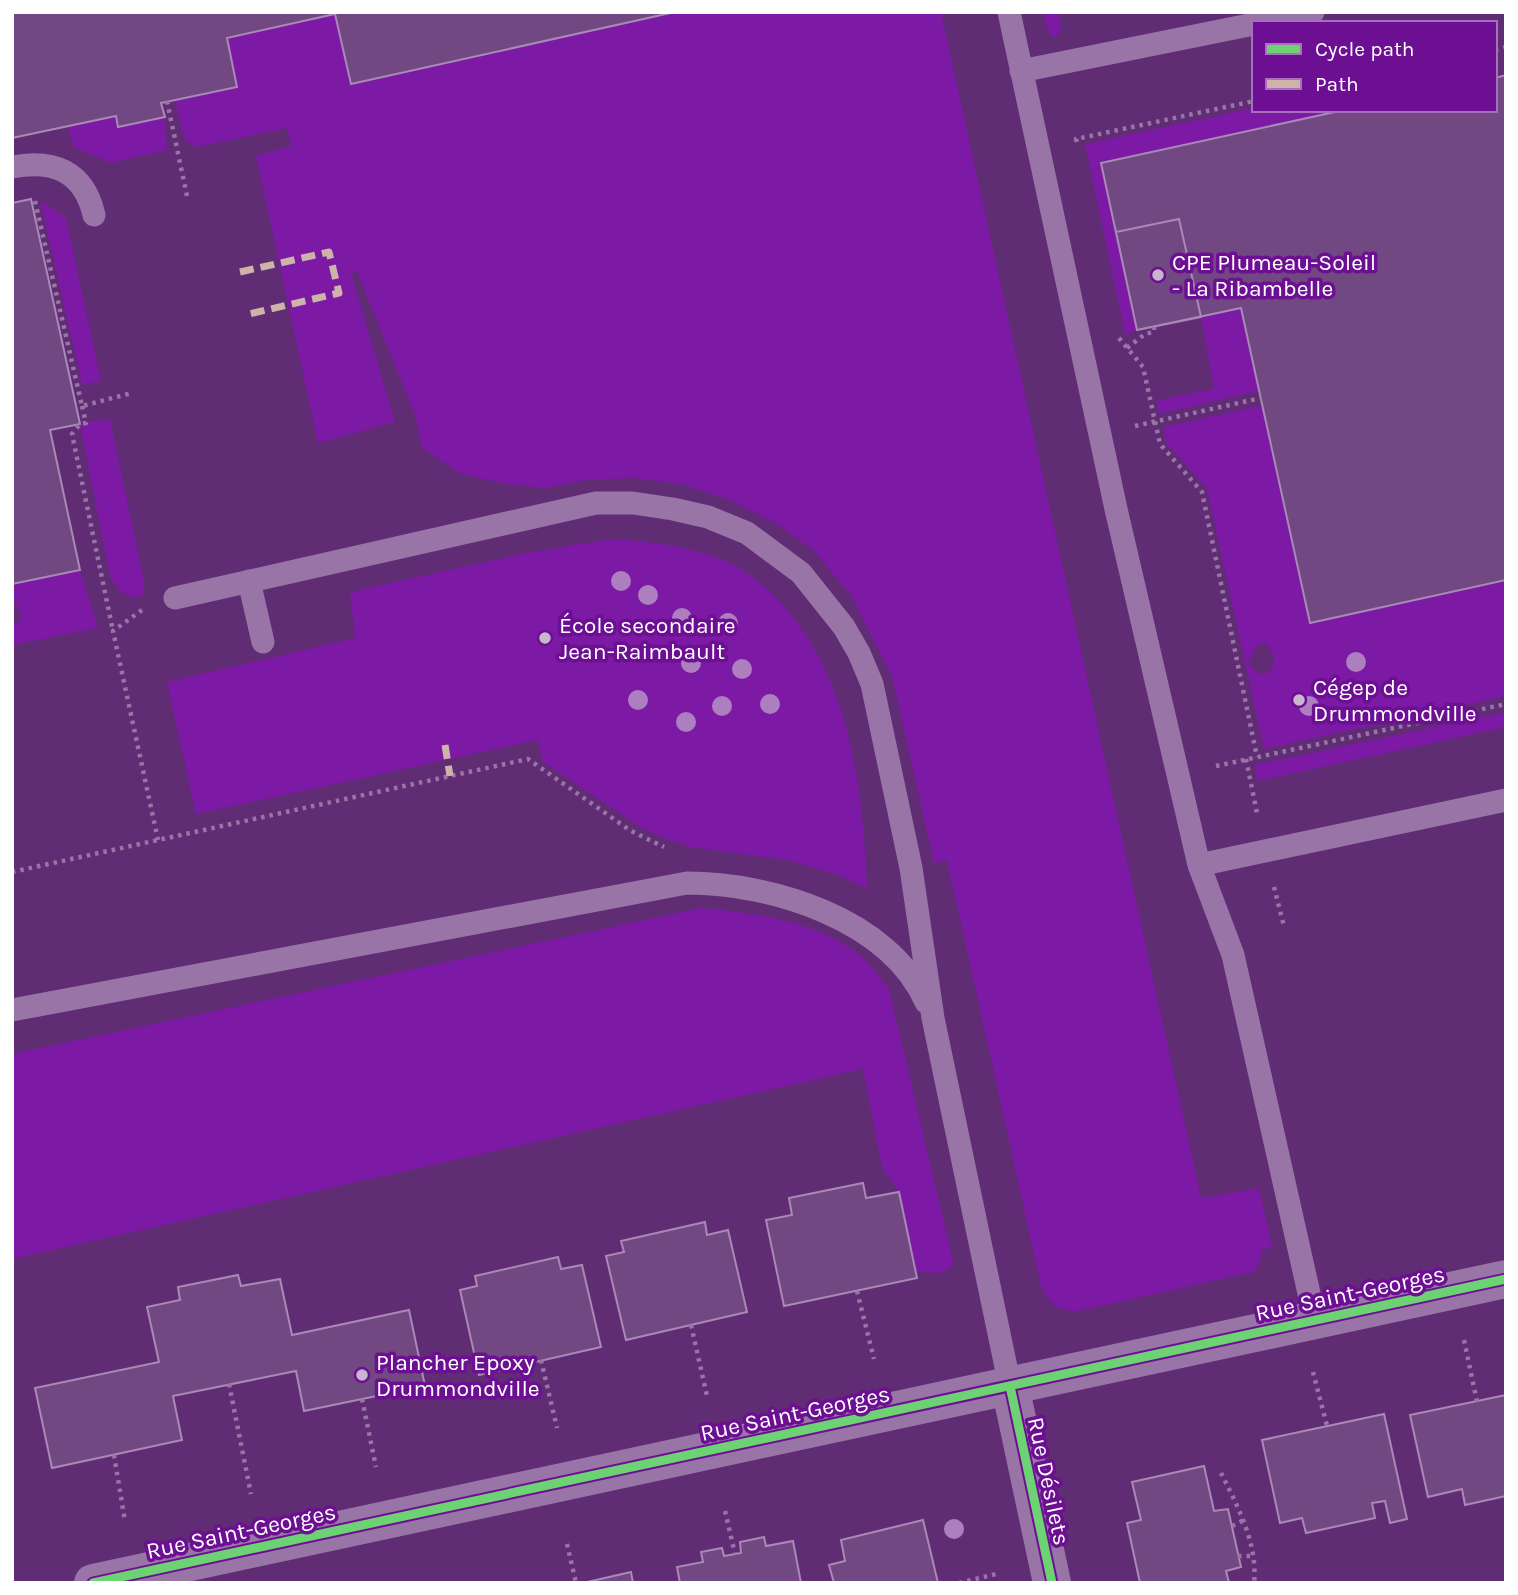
<svg xmlns="http://www.w3.org/2000/svg" width="1518" height="1595" viewBox="0 0 1518 1595" font-family="Karla,sans-serif">
<rect width="100%" height="100%" fill="#602d74"/>
<!-- green -->
<path fill="#7c19a5" fill-rule="evenodd" d="M675,12H941L1201,1198L1259,1188L1272,1247L1262,1250L1260,1264L1253,1272L1078,1311C1057,1311 1050,1304 1041,1286L947,860L934,863L892,676L850,594L812,549L777,524L725,498L681,484L634,478L586,480L546,488L507,484L461,474L422,448L416,417L357,272L351,273L395,422L318,443L256,156L291,146L287,128L196,147L184,139L175,100L227,38L335,14L351,84Z
M1043,12H1058L1061,29L1059,35L1054,37L1048,32Z
M1254,108L1344,110L1102,163L1137,330L1125,335L1085,144Z
M116,116L118,127L165,117L167,150L111,163L73,147L68,126Z
M40,200L66,218L101,381L82,385Z
M1241,308L1259,391L1159,414L1157,400L1214,389L1201,317Z
M1262,405L1310,623L1506,580V696L1264,749L1207,489L1165,441L1164,427ZM1259,643H1266L1274,657L1272,669L1266,674L1258,673L1248,662Z
M110,419L144,582V594L133,598L121,592L110,577L80,424Z
M611,539C660,542 717,548 758,581C847,654 863,780 867,889L838,875L787,860L691,847L670,840L645,830L543,762L538,740L196,814L167,682L355,638L350,593L359,590L521,554Z
M80,570L98,628L12,645V623L21,621L17,603L12,604V584Z
M1506,712V727L1258,781L1254,765Z
M701,908C755,913 823,921 865,960C874,968 881,980 889,989L954,1265L941,1273L916,1272L899,1192L882,1167L863,1069L12,1259V1054Z"/>
<!-- building -->
<path fill="#724882" stroke="#a989b5" stroke-width="2" d="M12,12H675L351,84L335,14L227,38L237,87L161,103L165,117L118,127L116,116L12,138Z
M1506,75V580L1310,623L1241,308L1137,330L1101,163L1344,110H1495V78Z
M31,199L80,424L50,430L80,570L12,584V203Z
M1179,219L1201,317L1137,330L1116,232Z
M863,1183L866,1198L899,1192L917,1278L784,1306L766,1220L792,1215L789,1198Z
M705,1222L707,1235L728,1230L747,1312L626,1340L606,1256L624,1252L621,1241Z
M558,1257L561,1269L582,1265L601,1347L479,1375L460,1290L477,1286L475,1276Z
M238,1275L241,1286L280,1279L292,1335L409,1310L425,1386L304,1411L296,1371L173,1396L182,1440L52,1468L35,1388L159,1362L147,1307L180,1300L178,1287Z
M1506,1395V1496L1465,1505L1462,1489L1428,1497L1410,1415Z
M1384,1414L1407,1519L1390,1523L1385,1501L1372,1503L1375,1518L1306,1533L1302,1518L1280,1523L1262,1440Z
M1204,1466L1214,1511L1228,1509L1241,1567L1226,1571L1229,1583H1140L1127,1523L1141,1520L1132,1482Z
M923,1520L938,1583H834L829,1565L845,1561L841,1540Z
M764,1537L766,1546L793,1541L801,1583H680L677,1567L703,1562L701,1552L722,1548L724,1556L741,1553L740,1542Z
M631,1572L633,1583H583Z"/>
<g fill="none" stroke-linecap="round" stroke-linejoin="round">
<!-- path -->
<path stroke="#9974a7" stroke-width="4.5" stroke-dasharray="3.5 5" stroke-linecap="butt" d="M1495,50L1506,47
M167,101L187,196
M1077,142L1076,139L1254,101
M35,201L82,406L132,393
M1119,338L1143,367L1160,444L1202,492L1257,757
M1127,348L1145,334L1154,332V327
M82,406L86,423L80,424L72,434L113,631
M1135,426L1261,398
M142,610L113,631L158,840
M1246,759L1257,813
M1216,766L1506,704
M12,872L528,759L631,831L664,847
M1274,887L1284,926
M857,1291L874,1359
M691,1325L707,1396
M1464,1340L1477,1402
M541,1360L557,1428
M1313,1372L1327,1426
M229,1384L251,1494
M362,1399L376,1467
M114,1455L125,1521
M1221,1473C1238,1507 1258,1544 1254,1583
M725,1511L735,1554
M1232,1526L1244,1520
M567,1544L576,1583
M1238,1556H1253
M959,1583L996,1574"/>
<!-- service -->
<path stroke="#9974a7" stroke-width="23" d="M1009,12L1116,509L1199,865L1233,955L1315,1320
M1261,23L1313,12
M1021,71L1254,24
M12,167C53,159 84,171 94,215
M249,581L263,642
M175,598L596,503H633L673,509L708,517L747,533L801,573L844,627L859,653L872,684L911,868L933,1018L1010,1386
M1199,865L1506,800
M12,1010L687,883C771,883 889,919 926,1002"/>
<!-- minor -->
<path stroke="#9974a7" stroke-width="38" d="M1010,1386L1052,1583"/>
<!-- tertiary -->
<path stroke="#9974a7" stroke-width="38" d="M93,1583L1506,1279"/>
<!-- quiet -->
<path stroke="#ceb3a9" stroke-width="7" stroke-dasharray="14 7" stroke-linecap="butt" d="M240,272L329,252L339,293L249,314
M445,745L450,776"/>
<!-- cycleway casing -->
<g stroke="#6d0f92" stroke-width="13">
<path id="cycleway" d="M1010,1386L1052,1583
M93,1583L1506,1279"/>
</g>
<!-- cycleway -->
<use href="#cycleway" stroke="#6cd273" stroke-width="9"/>
</g>
<!-- trees -->
<g fill="#ad7fc0">
<circle cx="621" cy="581" r="10"/>
<circle cx="648" cy="595" r="10"/>
<circle cx="682" cy="618" r="10"/>
<circle cx="728" cy="623" r="10"/>
<circle cx="1356" cy="662" r="10"/>
<circle cx="691" cy="663" r="10"/>
<circle cx="742" cy="669" r="10"/>
<circle cx="638" cy="700" r="10"/>
<circle cx="770" cy="704" r="10"/>
<circle cx="722" cy="706" r="10"/>
<circle cx="1309" cy="706" r="10"/>
<circle cx="686" cy="722" r="10"/>
<circle cx="954" cy="1529" r="10"/>
</g>
<!-- markers -->
<g fill="#c7b6ce" stroke="#6d0f92" stroke-width="2.5">
<circle cx="1158" cy="275" r="7"/>
<circle cx="545" cy="638" r="7"/>
<circle cx="1299" cy="700" r="7"/>
<circle cx="362" cy="1375" r="7"/>
</g>
<g text-anchor="middle" stroke-width="7" stroke-linejoin="round" paint-order="stroke">
<!-- poi labels -->
<g font-size="23" fill="#fff" stroke="#6d0f92" text-anchor="start">
<text x="1172" y="270">CPE Plumeau-Soleil<tspan x="1172" dy="26">- La Ribambelle</tspan></text>
<text x="559" y="633">École secondaire<tspan x="559" dy="26">Jean-Raimbault</tspan></text>
<text x="1313" y="695">Cégep de<tspan x="1313" dy="26">Drummondville</tspan></text>
<text x="376" y="1370">Plancher Epoxy<tspan x="376" dy="26">Drummondville</tspan></text>
</g>
<!-- street labels -->
<g font-size="23" fill="#fff" stroke="#6d0f92">
<text transform="translate(1350 1293) rotate(-12)" y="8">Rue Saint-Georges</text>
<text transform="translate(795 1413) rotate(-12)" y="8">Rue Saint-Georges</text>
<text transform="translate(1049 1481) rotate(78)" y="8">Rue Désilets</text>
<text transform="translate(241 1531) rotate(-12)" y="8">Rue Saint-Georges</text>
</g>
</g>
<!-- border -->
<rect width="1518" height="1595" fill="none" stroke="#ffffff" stroke-width="28"/>
<!-- legend -->
<rect x="1252" y="21" width="245" height="91" fill="#6d0f92" stroke="#a76fbe" stroke-width="2"/>
<rect x="1266" y="44" width="35" height="10" fill="#6cd273" stroke="#a76fbe" stroke-width="2"/>
<text x="1315" y="56" font-size="21" fill="#ffffff">Cycle path</text>
<rect x="1266" y="79" width="35" height="10" fill="#ceb3a9" stroke="#a76fbe" stroke-width="2"/>
<text x="1315" y="91" font-size="21" fill="#ffffff">Path</text>
</svg>
